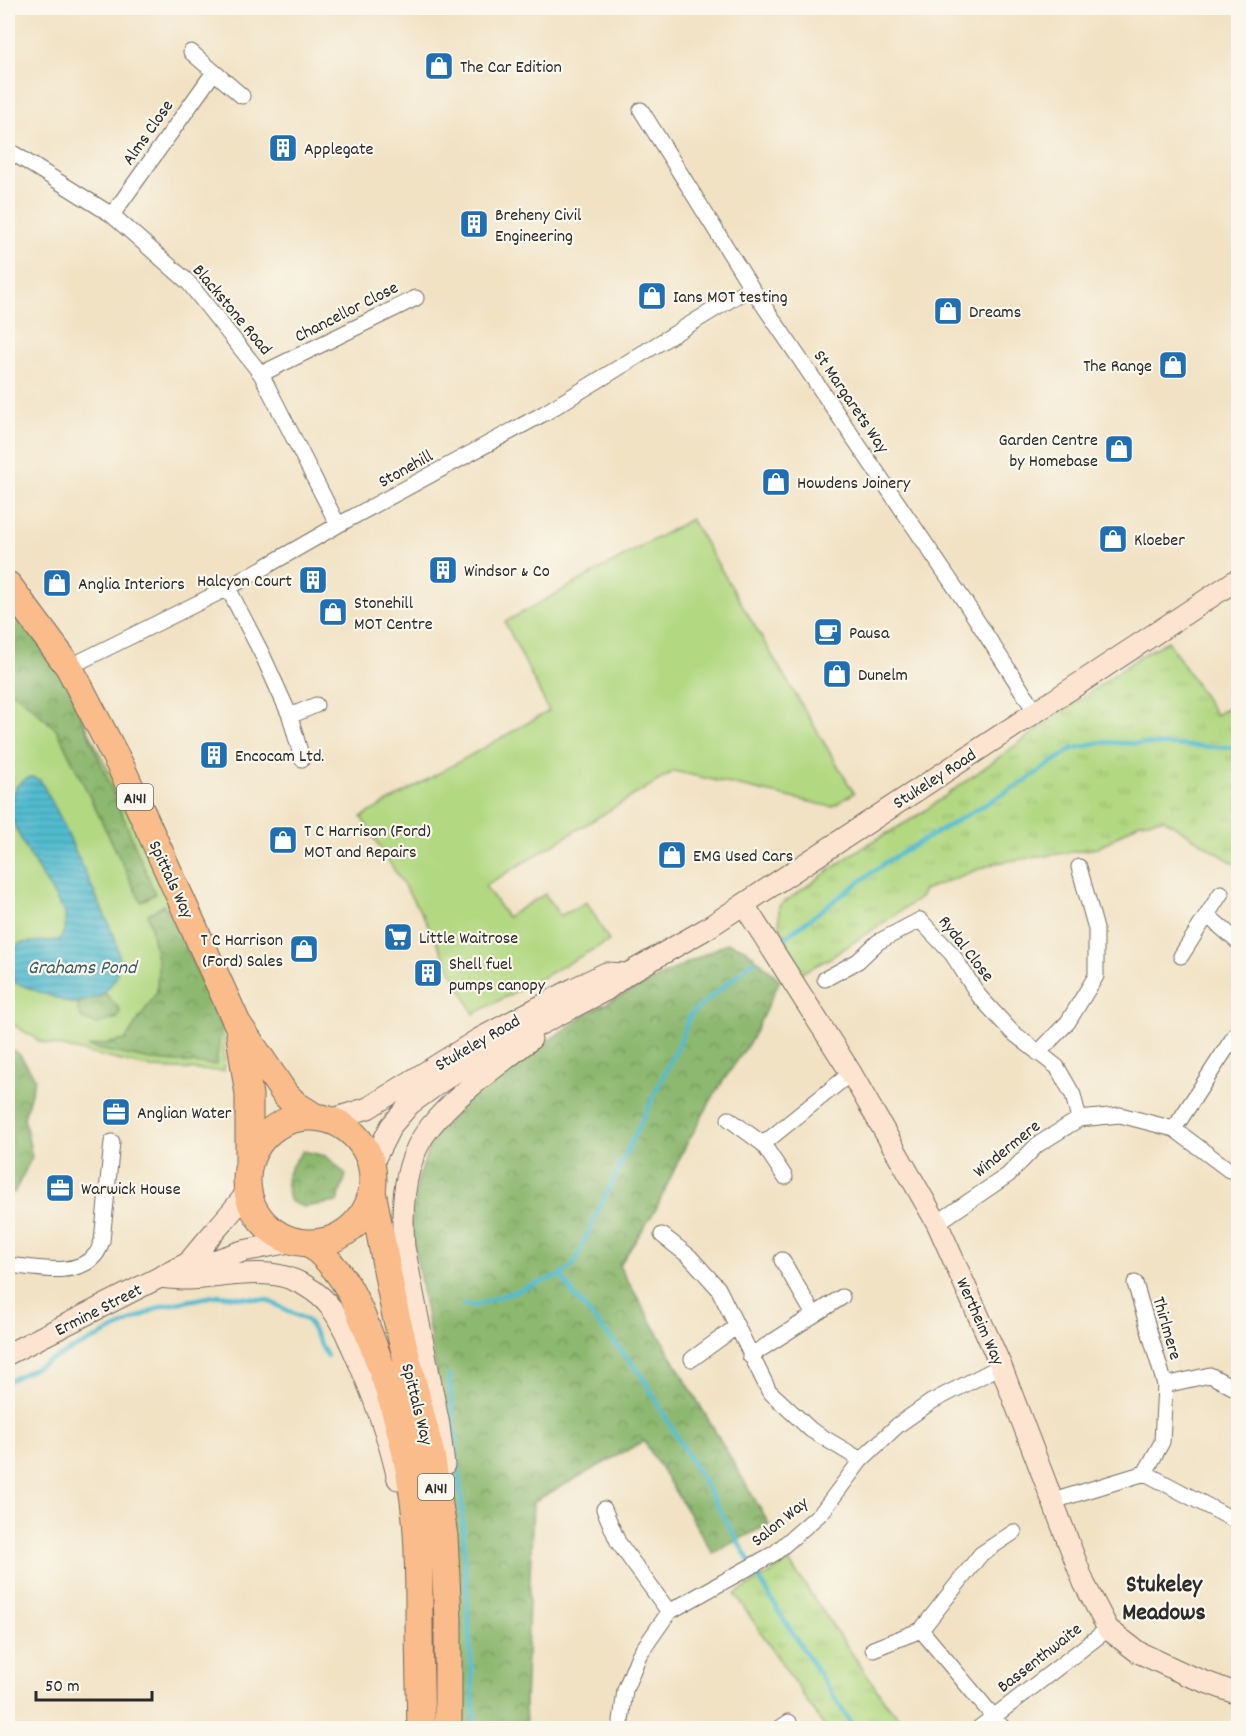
<svg xmlns="http://www.w3.org/2000/svg" width="1246" height="1736" viewBox="0 0 1246 1736" font-family="Dekko,sans-serif">
<defs>
<pattern id="forest-crowns" width="20" height="18" patternUnits="userSpaceOnUse" patternTransform="scale(1.5)"><rect width="20" height="18" fill="#8db870"/><path d="M2 6a3 3 0 1 1 6 0M12 15a3 3 0 1 1 6 0" fill="none" stroke="#73965c"/></pattern>
<pattern id="park-tufts" width="24" height="20" patternUnits="userSpaceOnUse" patternTransform="scale(1.5)"><rect width="24" height="20" fill="#b2d882"/><path d="M3 7l-1-3M5 7V3M7 7l1-3M15 17l-1-3M17 17v-4M19 17l1-3" fill="none" stroke="#99ba70"/></pattern>
<pattern id="water-rules" width="6" height="5" patternUnits="userSpaceOnUse" patternTransform="scale(1.5)"><rect width="6" height="5" fill="#53bcd0"/><path d="M0 2.5h6" fill="none" stroke="#4599a9"/></pattern>
</defs>
<rect width="100%" height="100%" fill="#fbf7ec"/>
<filter id="ink" filterUnits="userSpaceOnUse"><feTurbulence type="fractalNoise" baseFrequency=".0167" numOctaves="2"/><feDisplacementMap in="SourceGraphic" scale="12" xChannelSelector="R" yChannelSelector="G"/><feConvolveMatrix kernelMatrix="1 2 1 2 8 2 1 2 1" color-interpolation-filters="sRGB"/></filter>
<filter id="wash" filterUnits="userSpaceOnUse"><feTurbulence type="fractalNoise" baseFrequency=".008" numOctaves="4" result="noise"/><feDisplacementMap in="SourceGraphic" scale="24" xChannelSelector="R" yChannelSelector="G"/><feGaussianBlur stdDeviation="1.35" result="paint"/><feColorMatrix in="noise" values="0 0 0 0 0 0 0 0 0 0 0 0 0 0 0 0 0 1.4 0 .05"/><feComposite in="paint" operator="in"/></filter>
<g filter="url(#wash)">
<rect width="100%" height="100%" fill="#f1e2c4"/>
<!-- green -->
<path fill="#b2d882" stroke="#6e8256" stroke-width="1.5" d="M691,519L854,793L832,807L674,771L485,886L507,917L545,894L560,916L587,902L609,941L474,1014L422,914L361,817L549,711L505,622Z
M8,609L61,675L184,924L224,1029V1071L152,1068L41,1042L8,1021Z"/>
<!-- forest -->
<path fill="url(#forest-crowns)" stroke="#5c724e" stroke-width="1.5" d="M8,609L28,626L65,677L155,894L141,902L57,730L26,702L8,689Z
M164,905L186,947L221,1027L216,1065L151,1060L87,1047L125,1040L157,992L158,964L148,914Z
M727,943L744,948L780,980L751,1040L717,1090L685,1147L656,1209L619,1266L769,1524L713,1553L644,1441L533,1502L525,1703L526,1728H459L452,1464L411,1226L417,1184L431,1140L479,1088L593,1010Z
M105,993L120,1010L118,1018L96,1024L82,1019L78,1011V1003Z
M8,1047L20,1055L35,1078L24,1118L32,1157L14,1193L8,1190Z
M303,1151L326,1156L346,1175L337,1202L303,1207L289,1200C283,1177 288,1169 303,1151Z"/>
<!-- park -->
<path fill="url(#park-tufts)" stroke="#6e8256" stroke-width="1.5" d="M1168,641L1216,715L1238,701V866L1164,819L1140,822L1098,848L995,863L924,890L920,898L830,958L801,973L779,923V906L857,851L917,816L1142,655Z
M789,1562L884,1700L908,1728H825L735,1594Z"/>
<!-- water -->
<path fill="url(#water-rules)" stroke="#3f747e" stroke-width="1.5" d="M31,777L40,780L58,813L116,940L119,958L116,978L101,996L72,1004L15,983L8,971V958L11,952L20,943L60,940L65,928V913C53,893 7,824 9,805C11,790 18,782 31,777Z"/>
<g fill="none" stroke-linecap="round" stroke-linejoin="round">
<!-- stream -->
<path stroke="#53bcd0" stroke-width="4.5" d="M783,939L886,862L1027,780L1072,749L1101,742L1238,748
M754,961L690,1015L679,1044L597,1213L574,1265L561,1275L573,1294L640,1373L779,1612L854,1728
M463,1304L474,1306L561,1275
M449,1375L461,1494L475,1728
M8,1381L162,1306L219,1295L267,1300L308,1321L327,1356"/>
</g>
</g>
<g filter="url(#ink)">
<g fill="none" stroke-linecap="round" stroke-linejoin="round">
<!-- street casing -->
<g stroke="#706b61" stroke-width="17">
<path id="street" d="M191,52L242,96
M641,110L751,287L965,602L1035,711
M8,150L112,215L188,282L261,374L338,525
M112,215L214,72
M261,374L416,298
M228,588L263,656L290,716L302,759
M69,667L228,588L338,525L543,414L751,287
M290,716L316,705
M1207,915L1238,942
M1181,956L1221,893
M825,979L858,961L878,942L920,920L952,954L979,996L1012,1032L1057,1067L1073,1095L1079,1119
M1038,1053L1068,1022L1096,976V929L1079,867
M729,1119L763,1144L851,1073
M1174,1129L1237,1032
M763,1144L785,1177
M937,1223L1008,1175L1037,1145L1079,1119L1120,1115L1174,1129L1229,1170
M662,1235L690,1257L718,1288L769,1391L811,1430L861,1460
M782,1260L814,1315
M8,1265C33,1267 77,1279 96,1254C99,1251 100,1245 102,1241L112,1142
M750,1356L842,1297
M692,1359L736,1327
M1165,1385L1210,1375L1238,1390
M1145,1473L1238,1522
M1053,1501L1145,1473L1162,1442L1165,1385L1135,1283
M604,1509L618,1542L669,1612
M921,1630L1003,1728
M873,1649L921,1630L981,1554L1014,1532
M622,1728L621,1721L625,1690L639,1655L669,1612L775,1553L822,1512L861,1460L898,1425L931,1402L1001,1366
M780,1728L789,1722
M979,1728L1108,1629"/>
</g>
<!-- secondary casing -->
<g stroke="#706b61" stroke-width="23">
<path id="secondary" d="M744,905L851,1073L937,1223L1001,1366L1084,1583L1108,1629L1138,1652L1187,1675L1238,1694
M330,1120L368,1108L479,1039L575,988L606,973L627,974
M371,1166L391,1126L410,1104L442,1081L481,1055L606,990L627,974L706,929L1238,579
M188,1263C207,1238 229,1217 248,1191
M160,1277C169,1278 179,1279 188,1279C215,1278 242,1271 270,1274C293,1276 318,1290 332,1309C341,1321 347,1336 353,1349C372,1391 388,1435 398,1479
M8,1354L188,1263L211,1262L243,1251L295,1241
M444,1465L439,1425L404,1247C401,1207 403,1160 430,1127C457,1093 497,1067 531,1039"/>
</g>
<!-- highway casing -->
<g stroke="#706b61" stroke-width="29">
<path id="highway" d="M8,585L69,667L121,767L237,1023L285,1094L296,1105L315,1117
M240,1036L249,1095V1162
M247 1180a63 63 0 1 1 126 0a63 63 0 1 1-126 0Z
M372,1191L395,1312L431,1455L444,1536L448,1619V1728
M309,1243C348,1274 358,1305 375,1350C394,1401 409,1455 415,1509C419,1544 419,1579 419,1614C419,1652 420,1690 421,1728"/>
</g>
<!-- street -->
<use href="#street" stroke="#fff" stroke-width="15"/>
<!-- secondary -->
<use href="#secondary" stroke="#fde4d0" stroke-width="21"/>
<!-- highway -->
<use href="#highway" stroke="#f9bc8a" stroke-width="27"/>
</g>
</g>
<!-- icons -->
<defs>
<g id="shop-square" transform="scale(1.5)"><rect x="-9" y="-9" width="18" height="18" rx="4" fill="#1f6fb2" stroke="#fbf7ec"/><path d="M-5-2.5h2.3a2.7 3.5 0 0 1 5.4 0H5L5.5 6h-11ZM-1.5-2.5h3a1.5 2.3 0 0 0-3 0Z" fill="#fff"/></g>
<g id="building-square" transform="scale(1.5)"><rect x="-9" y="-9" width="18" height="18" rx="4" fill="#1f6fb2" stroke="#fbf7ec"/><path d="M-4-6H4V6H1V3H-1V6H-4ZM-2.5-4.3h1.7v1.8h-1.7ZM.8-4.3h1.7v1.8H.8ZM-2.5-1h1.7V.8h-1.7ZM.8-1h1.7V.8H.8Z" fill="#fff"/></g>
<g id="cafe-square" transform="scale(1.5)"><rect x="-9" y="-9" width="18" height="18" rx="4" fill="#1f6fb2" stroke="#fbf7ec"/><path d="M-5.5-4.5H6V0H3Q3 3.5 0 3.5H-2.5Q-5.5 3.5-5.5 0ZM3-3.2v2h1.7v-2ZM-6 4.5H4V6H-6Z" fill="#fff"/></g>
<g id="supermarket-square" transform="scale(1.5)"><rect x="-9" y="-9" width="18" height="18" rx="4" fill="#1f6fb2" stroke="#fbf7ec"/><path d="M-6-5.5h2.5l.6 2H6L4.5 2H-2.5L-4.4-4H-6ZM-1.5 3.2a1.3 1.3 0 1 0 .1 0ZM3 3.2a1.3 1.3 0 1 0 .1 0Z" fill="#fff"/></g>
<g id="office-square" transform="scale(1.5)"><rect x="-9" y="-9" width="18" height="18" rx="4" fill="#1f6fb2" stroke="#fbf7ec"/><path d="M-6-3h4V-5.5h4V-3h4V5H-6ZM-1-4.5V-3h2v-1.5ZM-6 0V1H6V0Z" fill="#fff"/></g>
</defs>
<g fill-rule="evenodd">
<use href="#shop-square" x="439" y="66"/>
<use href="#building-square" x="283" y="148"/>
<use href="#building-square" x="474" y="224"/>
<use href="#shop-square" x="652" y="296"/>
<use href="#shop-square" x="948" y="311"/>
<use href="#shop-square" x="1173" y="365"/>
<use href="#shop-square" x="1119" y="449"/>
<use href="#shop-square" x="776" y="482"/>
<use href="#shop-square" x="1113" y="539"/>
<use href="#building-square" x="443" y="570"/>
<use href="#building-square" x="313" y="580"/>
<use href="#shop-square" x="57" y="583"/>
<use href="#shop-square" x="333" y="612"/>
<use href="#cafe-square" x="828" y="632"/>
<use href="#shop-square" x="837" y="674"/>
<use href="#building-square" x="214" y="755"/>
<use href="#shop-square" x="283" y="840"/>
<use href="#shop-square" x="672" y="855"/>
<use href="#supermarket-square" x="398" y="937"/>
<use href="#shop-square" x="304" y="949"/>
<use href="#building-square" x="428" y="973"/>
<use href="#office-square" x="116" y="1112"/>
<use href="#office-square" x="60" y="1188"/>
</g>
<g text-anchor="middle" stroke-width="4.5" stroke-linejoin="round" paint-order="stroke">
<!-- shield labels -->
<g fill="#fbf7ec" stroke="#696865" stroke-width="1.5">
<rect x="117" y="784" width="36" height="26" rx="4.5"/>
<rect x="418" y="1474" width="36" height="26" rx="4.5"/>
</g>
<g font-size="16" font-weight="bold" fill="#2b2b2b">
<text x="135" y="803">A141</text>
<text x="436" y="1493">A141</text>
</g>
<!-- poi labels -->
<g font-size="18" fill="#2b2b2b" stroke="#fbf7ec" text-anchor="start">
<text x="460" y="72">The Car Edition</text>
<text x="304" y="154">Applegate</text>
<text x="495" y="220">Breheny Civil<tspan x="495" dy="21">Engineering</tspan></text>
<text x="673" y="302">Ians MOT testing</text>
<text x="969" y="317">Dreams</text>
<text x="1152" y="371" text-anchor="end">The Range</text>
<text x="1098" y="445" text-anchor="end">Garden Centre<tspan x="1098" dy="21">by Homebase</tspan></text>
<text x="797" y="488">Howdens Joinery</text>
<text x="1134" y="545">Kloeber</text>
<text x="464" y="576">Windsor &amp; Co</text>
<text x="292" y="586" text-anchor="end">Halcyon Court</text>
<text x="78" y="589">Anglia Interiors</text>
<text x="354" y="608">Stonehill<tspan x="354" dy="21">MOT Centre</tspan></text>
<text x="849" y="638">Pausa</text>
<text x="858" y="680">Dunelm</text>
<text x="235" y="761">Encocam Ltd.</text>
<text x="304" y="836">T C Harrison (Ford)<tspan x="304" dy="21">MOT and Repairs</tspan></text>
<text x="693" y="861">EMG Used Cars</text>
<text x="419" y="943">Little Waitrose</text>
<text x="283" y="945" text-anchor="end">T C Harrison<tspan x="283" dy="21">(Ford) Sales</tspan></text>
<text x="449" y="969">Shell fuel<tspan x="449" dy="21">pumps canopy</tspan></text>
<text x="137" y="1118">Anglian Water</text>
<text x="81" y="1194">Warwick House</text>
</g>
<!-- street labels -->
<g font-size="18" fill="#2b2b2b" stroke="#fbf7ec">
<text transform="translate(147 132) rotate(-55)" y="6">Alms Close</text>
<text transform="translate(233 309) rotate(50)" y="6">Blackstone Road</text>
<text transform="translate(346 311) rotate(-27)" y="6">Chancellor Close</text>
<text transform="translate(852 401) rotate(56)" y="6">St Margarets Way</text>
<text transform="translate(405 468) rotate(-29)" y="6">Stonehill</text>
<text transform="translate(934 778) rotate(-33)" y="6">Stukeley Road</text>
<text transform="translate(172 879) rotate(65)" y="6">Spittals Way</text>
<text transform="translate(967 948) rotate(52)" y="6">Rydal Close</text>
<text transform="translate(477 1042) rotate(-30)" y="6">Stukeley Road</text>
<text transform="translate(1006 1148) rotate(-39)" y="6">Windermere</text>
<text transform="translate(98 1309) rotate(-27)" y="6">Ermine Street</text>
<text transform="translate(981 1321) rotate(66)" y="6">Wertheim Way</text>
<text transform="translate(1168 1328) rotate(74)" y="6">Thirlmere</text>
<text transform="translate(418 1404) rotate(76)" y="6">Spittals Way</text>
<text transform="translate(779 1521) rotate(-39)" y="6">Salon Way</text>
<text transform="translate(1039 1657) rotate(-38)" y="6">Bassenthwaite</text>
</g>
<!-- water labels -->
<g font-size="20" font-style="italic" fill="#395e65" stroke="#fbf7ec">
<text x="82" y="973">Grahams Pond</text>
</g>
<!-- district labels -->
<g font-size="24" font-weight="bold" fill="#2b2b2b" stroke="#fbf7ec">
<text x="1164" y="1591">Stukeley<tspan x="1164" dy="28">Meadows</tspan></text>
</g>
</g>
<!-- margin -->
<rect width="1246" height="1736" fill="none" stroke="#fbf7ec" stroke-width="30"/>
<!-- scale -->
<path d="M36 1691v9h116v-9" fill="none" stroke="#2b2b2b" stroke-width="3"/>
<text x="45" y="1691" font-size="18" fill="#2b2b2b" stroke="#fbf7ec" stroke-width="4.5" paint-order="stroke">50 m</text>
</svg>
